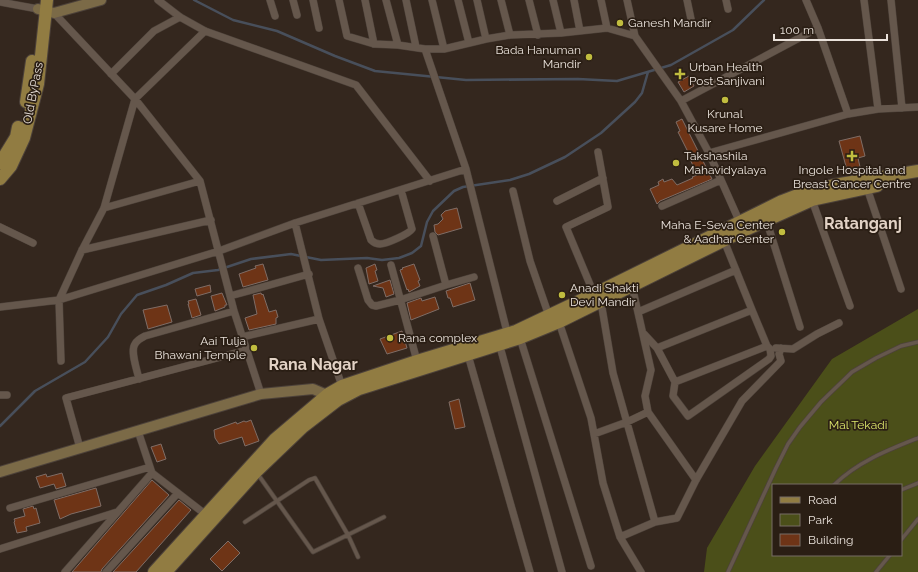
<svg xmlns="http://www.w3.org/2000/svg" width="918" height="572" font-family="Raleway,sans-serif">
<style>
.green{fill:#4b4f19;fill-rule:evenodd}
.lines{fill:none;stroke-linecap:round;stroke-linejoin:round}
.stream{stroke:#484f5b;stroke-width:2.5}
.building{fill:#6e3416;stroke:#7f6d66}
.lane-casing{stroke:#4d423a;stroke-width:5}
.street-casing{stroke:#4d423a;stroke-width:8}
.secondary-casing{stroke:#4d423a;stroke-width:12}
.primary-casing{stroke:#4d423a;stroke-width:14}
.lane{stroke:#65574c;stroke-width:3.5}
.street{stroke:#65574c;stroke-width:7}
.secondary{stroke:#7b6a47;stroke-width:10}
.primary{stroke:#917c42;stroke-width:12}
.poi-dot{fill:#c1bd3f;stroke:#2a1e14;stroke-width:1.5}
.labels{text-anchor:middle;stroke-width:3.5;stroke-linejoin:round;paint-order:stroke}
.poi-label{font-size:12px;fill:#eae2db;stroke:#2a1e14;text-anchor:start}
.street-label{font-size:12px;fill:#eae2db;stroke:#2a1e14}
.park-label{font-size:12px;fill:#dce66b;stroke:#2a1e14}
.district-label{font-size:16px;font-weight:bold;fill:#e2d2c5;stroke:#2a1e14}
</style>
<rect width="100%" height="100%" fill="#34271e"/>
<path class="green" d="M918 309V572H704L707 548 755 466 832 359ZM773 485H901V555H773Z"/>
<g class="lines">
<path class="stream" d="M194 0 233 20 277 31 335 56 375 71 466 80 578 79 617 81 671 65 733 30 764 0
M0 426 35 391 85 362 108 337 121 314 137 295 166 285 193 273 218 270 251 259 291 254 321 260 367 258 382 260 399 258 412 253 421 246 427 222 433 211 454 191 463 187 510 180 529 174 565 157 601 133 635 102 642 93 648 72"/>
</g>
<path class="building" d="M689 76 694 86 684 92 678 82Z
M682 119 712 179 660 201 657 204 650 189 659 185 658 182 663 179 664 182 672 179 677 185 693 178 692 177 697 175 690 159 691 158 678 132 680 131 676 122Z
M860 136 865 156 858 158 860 167 847 170 839 141Z
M457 208 462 228 438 235 435 232 434 225 438 224 443 219 441 215 445 211Z
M263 264 268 280 243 287 239 274 256 268 255 266Z
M375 264 377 270 375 271 378 281 369 284 366 268Z
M414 264 420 280 418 281 420 286 409 292 408 289 407 290 400 270 403 269 402 268Z
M390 280 394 294 386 297 383 288 373 286Z
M470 283 475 300 453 307 450 298H448L446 291Z
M210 285 211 292 197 296 195 289Z
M222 293 227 305H225V307L215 311 211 296Z
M261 293 262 295 263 294 269 312 276 310 278 317 276 318V324L249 330 245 318 257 314 253 295Z
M435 297 439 309 411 320 407 303 421 298 422 301Z
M196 299 201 315 192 318 188 304H189L188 301Z
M167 305 172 322 148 329 143 310Z
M402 331 407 348 387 354 380 339Z
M459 399 465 427 455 429 449 402Z
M251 420 259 441 245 446 242 437 219 444 215 438 214 430 236 422 237 424 244 421 246 422Z
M161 444 166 459 157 462 151 447Z
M62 473 66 486 56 489 54 484 40 488 36 477 46 474 47 477Z
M152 480 169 495 102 569 101 572H72Z
M96 488 101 506 71 514 60 519 54 500Z
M179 500 191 510 136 572H113Z
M33 506 34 509 36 508 40 523 26 527 27 531 17 533 14 522 15 521 14 519 25 516 23 509Z
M228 541 240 553 222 571 210 559Z"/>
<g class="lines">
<g class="lane-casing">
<path id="lane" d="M257 473 313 552 384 517
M834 485C857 462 888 450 918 438
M901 490 918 483
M245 522 309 480 315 478 348 535 358 557
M901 540 918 519
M728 572 776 468 788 444 800 427 821 402 852 372 876 358 901 346 918 342
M876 572 890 555"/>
</g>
<g class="street-casing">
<path id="street" d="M158 0 180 17 205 31 356 85 430 181
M270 0 275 16
M293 0 297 15
M313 0 319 28
M339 0 347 36 374 44 398 45 425 49H444L486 39 510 35 561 33 607 28 635 36
M365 0 374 44
M386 0 398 45
M406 0 416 47
M432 0 444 49
M458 0 469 43
M477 0 486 39
M501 0 510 35
M529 0 538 35
M553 0 561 33
M574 0 580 31
M601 0 607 28
M627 0 635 36 681 101 709 153 741 225
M687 0 691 19
M726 0 728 9
M806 0 818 28 848 114
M864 0 878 109
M891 0 902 108
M0 2 38 9
M54 13 135 99 200 181 234 311 261 394
M425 49 466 169 508 336
M111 74 154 31 180 17
M681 101 818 28
M709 153 848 114 878 109 918 107
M867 188 901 289
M513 191 530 261 549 316
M812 200 850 306
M557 201 603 178
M358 203 371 240C373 242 376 244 380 244 386 244 409 234 412 229L401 190
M662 206 721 180
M104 208 200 181
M766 219 800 327
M295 223 319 319 342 386
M0 227 33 243
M82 250 211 220
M391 265 417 361
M358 268 368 300 372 305 376 306 400 300 446 285 433 236
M446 285 474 277
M632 286 651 370 645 396 648 412 696 480
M594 294 566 227 608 207 598 152
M230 296 309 274
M601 302 613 373 655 522 677 518 696 480 742 401 781 361 779 354 781 348
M0 307 59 300 219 251 295 223 466 169
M638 312 736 270
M559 322 591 418 603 483 620 537 641 572
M644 334 657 348 675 382 767 346
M242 337 319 319
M520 338 591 566
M499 343 562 572
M657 348 752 310 723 238
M776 348 793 349 817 334 839 323
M468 355 530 572
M61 361 59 300 82 250 104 208 135 99 205 31
M139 379C137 370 130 351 135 344 137 340 141 338 145 336L234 311
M675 382 673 396 688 416 769 359 771 356 770 349 767 346 752 310
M0 395H7
M594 434 627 422 648 412
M80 448 66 398 247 350
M152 473 205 514
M10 508 150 467
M620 537 655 522
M0 549 117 512
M65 572 152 473 138 431
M106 572 178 493"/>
</g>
<g class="secondary-casing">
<path id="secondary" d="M38 9 54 13 101 0
M0 472 261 394 313 389 334 398"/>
</g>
<g class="primary-casing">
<path id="primary" d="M26 102 32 61
M0 163 16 137 18 127
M0 179 11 166 24 138 38 84 47 0
M154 572 275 439 328 394 342 386 417 361 516 331 594 294 782 201 808 191 834 185 918 171
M166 572 256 472 303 427 338 400 359 389 520 338 559 322 743 231 812 200 877 186"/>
</g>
<use href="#lane" class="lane"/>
<use href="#street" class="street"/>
<use href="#secondary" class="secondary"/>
<use href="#primary" class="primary"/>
</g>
<g class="poi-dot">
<circle cx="620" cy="23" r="4"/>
<circle cx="589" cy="57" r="4"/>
<path d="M678 68h4v4h4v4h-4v4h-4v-4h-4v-4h4z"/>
<circle cx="725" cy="100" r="4"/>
<path d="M850 150h4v4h4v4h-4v4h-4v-4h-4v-4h4z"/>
<circle cx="676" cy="163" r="4"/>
<circle cx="782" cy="232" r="4"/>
<circle cx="562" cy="295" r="4"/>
<circle cx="390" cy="338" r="4"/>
<circle cx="254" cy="348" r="4"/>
</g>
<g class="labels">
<g class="poi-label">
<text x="628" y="27">Ganesh Mandir</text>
<text x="581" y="54" text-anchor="end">Bada Hanuman<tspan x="581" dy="14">Mandir</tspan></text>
<text x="689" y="71">Urban Health<tspan x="689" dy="14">Post Sanjivani</tspan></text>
<text x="725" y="118" text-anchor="middle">Krunal<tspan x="725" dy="14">Kusare Home</tspan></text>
<text x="684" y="160">Takshashila<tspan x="684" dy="14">Mahavidyalaya</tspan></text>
<text x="852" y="174" text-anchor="middle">Ingole Hospital and<tspan x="852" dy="14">Breast Cancer Centre</tspan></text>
<text x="774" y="229" text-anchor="end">Maha E-Seva Center<tspan x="774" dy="14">&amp; Aadhar Center</tspan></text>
<text x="570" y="292">Anadi Shakti<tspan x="570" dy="14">Devi Mandir</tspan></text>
<text x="398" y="342">Rana complex</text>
<text x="246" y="345" text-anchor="end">Aai Tulja<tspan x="246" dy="14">Bhawani Temple</tspan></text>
</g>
<g class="street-label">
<text transform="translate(33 93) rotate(-79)" y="4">Old ByPass</text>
</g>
<g class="park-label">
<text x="858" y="429">Mal Tekadi</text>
</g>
<g class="district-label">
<text x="863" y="229">Ratanganj</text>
<text x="313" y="370">Rana Nagar</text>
</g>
</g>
<rect x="772" y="484" width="130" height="72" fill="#2a1e14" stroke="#776c64"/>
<rect x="780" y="497" width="20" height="6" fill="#917c42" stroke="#776c64"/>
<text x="808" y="504" font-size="12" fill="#eae2db">Road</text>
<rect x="780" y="514" width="20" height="12" fill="#4b4f19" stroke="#776c64"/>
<text x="808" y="524" font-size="12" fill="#eae2db">Park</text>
<rect x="780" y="534" width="20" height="12" fill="#6e3416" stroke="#776c64"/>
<text x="808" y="544" font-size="12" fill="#eae2db">Building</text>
<path d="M774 34v6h113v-6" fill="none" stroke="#eae2db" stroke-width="2"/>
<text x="780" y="34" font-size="12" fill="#eae2db" stroke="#2a1e14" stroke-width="3" paint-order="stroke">100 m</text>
</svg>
